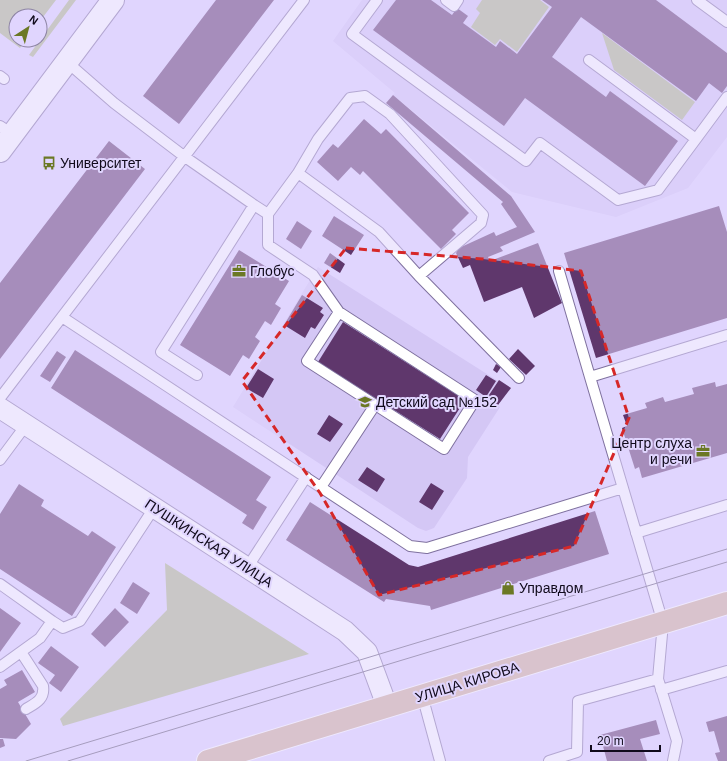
<svg xmlns="http://www.w3.org/2000/svg" width="727" height="761" font-family="Arial,sans-serif">
<style>
.built{fill:#d4c7f5}
.green{fill:#adb785}
.building{fill:#5f376c}
.lines{fill:none;stroke-linecap:round;stroke-linejoin:round}
.lane-casing{stroke:#7f719f;stroke-width:12}
.street-casing{stroke:#7f719f;stroke-width:22}
.secondary-casing{stroke:#7f719f;stroke-width:24}
.primary-casing{stroke:#fff;stroke-width:24}
.lane{stroke:#fff;stroke-width:10}
.street{stroke:#fff;stroke-width:20}
.secondary{stroke:#fff;stroke-width:22}
.primary{stroke:#d0ad92;stroke-width:22}
.tram{stroke:#5f5771;stroke-width:1}
.marked{fill:none;stroke:#d62828;stroke-width:3;stroke-dasharray:8 5;stroke-linejoin:round}
.labels{text-anchor:middle;stroke-width:4;stroke-linejoin:round;paint-order:stroke}
.poi-label{font-size:14px;fill:#100a1b;stroke:#e0d5fe;text-anchor:start}
.street-label{font-size:14px;fill:#100a1b;stroke:#e0d5fe}
</style>
<rect width="100%" height="100%" fill="#e0d5fe"/>
<path class="built" d="M362 0H727V137L688 188 616 217 512 192 393 95 395 93 333 41Z
M318 267 498 381 487 398 500 407 468 457 467 478 434 528 426 531 418 528 233 407Z"/>
<path class="green" d="M0 0H56L40 21V16H16V40H26L20 48 0 33Z
M69 0H76L33 57 29 55Z
M482 0H540L549 7 517 52 500 39 495 45 471 27 480 13 476 9Z
M602 33 695 102 682 120 614 70Z
M165 563 309 654 63 726 60 719 167 610Z"/>
<path class="building" d="M216 0H274L179 124 143 96Z
M396 0H431L452 15 457 8 468 16 463 23 496 47 500 41 517 54 552 7 542 0H656L727 53V86L722 93 709 83 696 101 581 17 552 57 606 97 610 91 678 141 645 186 525 98 504 126 373 30Z
M393 95 511 196 535 232 500 247 503 251 488 257 490 261 538 243 562 303 534 318 522 287 484 302 470 265 463 268 456 253 459 248 494 232 496 236 517 227 501 204 503 202 386 103Z
M364 119 381 134 386 129 469 213 452 230 456 234 441 249 363 171 360 175 351 167 338 181 317 162 333 144 338 148Z
M109 141 145 169 0 359V283Z
M719 206 727 232V318L596 358 564 253Z
M334 216 364 235 351 255 322 236Z
M297 221 312 231 301 249 286 239Z
M239 250 289 281 275 304 281 308 271 325 265 321 255 337 260 341 249 359 243 355 230 376 180 345Z
M330 253 345 264 340 273 324 263Z
M302 295 323 308 320 312 324 315 315 329 311 327 305 338 284 325Z
M343 322 465 400 440 439 318 362Z
M518 349 535 366 526 375 509 359Z
M75 350 271 477 256 500 267 507 253 530 242 523 247 515 51 388Z
M57 351 66 357 50 382 40 376Z
M496 364 501 367 497 373 493 370Z
M258 369 274 379 263 398 246 388Z
M486 375 496 381 486 397 476 390Z
M499 380 511 388 498 405 487 398Z
M715 382 716 387 727 384V453L642 478 639 467 635 469 622 428 627 426 623 415 647 408 645 403 663 397 665 402 694 394 692 388Z
M329 415 343 424 330 442 317 434Z
M367 467 385 479 377 492 358 480Z
M431 483 444 491 432 510 419 502Z
M19 484 44 500 41 506 88 536 92 531 116 547 72 616 0 569V514Z
M310 502 409 565 418 567 595 511 609 554 431 610 430 606 386 599 384 602 286 540Z
M133 582 150 593 137 614 120 603Z
M0 608 21 623 0 652Z
M115 608 129 622 105 647 91 634Z
M51 646 79 667 61 692 49 683 55 675 38 663Z
M22 670 35 692 18 702 31 724 16 739 0 738V689L7 685 4 680Z
M727 716V761H718L715 753 720 752 714 731 709 732 706 722Z
M656 720 660 734 640 739 647 761H607L600 735Z
M0 739H3L5 746 0 748Z"/>
<g class="lines">
<g class="lane-casing">
<path id="lane" d="M377 0 352 34 526 161 540 143 618 200 658 190 696 139
M446 0 454 6 458 0
M697 0 727 22
M589 60 696 139 727 97
M67 62 114 103 185 157 254 205 161 352 197 375
M0 76 4 79
M0 126 12 134
M298 173 379 232 419 276 519 378
M254 205 268 214V245L313 275 339 312 475 400 444 449 307 361 339 312
M268 214 298 173 318 139 350 98 365 96 390 114 483 215 481 223 419 276
M559 271 590 377
M62 317 410 546 427 548 623 488
M0 398 304 0
M0 460 26 425
M321 487 375 405
M636 533 727 505
M247 568 306 477
M0 584 52 621
M21 652 43 686C45 699 36 703 26 709
M0 667 40 638 52 621 63 628 80 621 154 508
M661 690 727 671
M422 695 440 761
M549 761 577 752 578 701 658 679
M673 761 677 741 658 679 663 623 590 377 727 335"/>
</g>
<g class="street-casing">
<path id="street" d="M0 408 345 631 367 652 387 706"/>
</g>
<g class="secondary-casing">
<path id="secondary" d="M0 151 113 0"/>
</g>
<g class="primary-casing">
<path id="primary" d="M208 761 727 603"/>
</g>
<use href="#lane" class="lane"/>
<use href="#street" class="street"/>
<use href="#secondary" class="secondary"/>
<use href="#primary" class="primary"/>
<path class="tram" d="M26 761 727 549
M68 761 727 562"/>
</g>
<path d="M0 0H727V761H0ZM346 248 483 259 581 271 629 418 574 546 379 595 320 493 242 381Z" fill="#e0d5fe" fill-opacity=".55" fill-rule="evenodd"/>
<path class="marked" d="M346 248 483 259 581 271 629 418 574 546 379 595 320 493 242 381Z"/>
<defs>
<g id="bus-bare" transform="scale(1.08)"><path d="M-5-6H5V4H4V6H2V4H-2V6H-4V4H-5ZM-3.5-4V0h7V-4ZM-3.5 1.2v1.5H-2V1.2ZM2 1.2v1.5H3.5V1.2Z" fill="#6b7825" stroke="#e0d5fe" stroke-width="2.5" paint-order="stroke"/></g>
<g id="office-bare" transform="scale(1.08)"><path d="M-6-3h4V-5.5h4V-3h4V5H-6ZM-1-4.5V-3h2v-1.5ZM-6 0V1H6V0Z" fill="#6b7825" stroke="#e0d5fe" stroke-width="2.5" paint-order="stroke"/></g>
<g id="school-bare" transform="scale(1.08)"><path d="M0-5L7-2L0 1L-7-2ZM-4 1L0 2.5L4 1V4Q0 6-4 4Z" fill="#6b7825" stroke="#e0d5fe" stroke-width="2.5" paint-order="stroke"/></g>
<g id="shop-bare" transform="scale(1.08)"><path d="M-5-2.5h2.3a2.7 3.5 0 0 1 5.4 0H5L5.5 6h-11ZM-1.5-2.5h3a1.5 2.3 0 0 0-3 0Z" fill="#6b7825" stroke="#e0d5fe" stroke-width="2.5" paint-order="stroke"/></g>
</defs>
<g fill-rule="evenodd">
<use href="#bus-bare" x="49" y="163"/>
<use href="#office-bare" x="239" y="271"/>
<use href="#school-bare" x="365" y="402"/>
<use href="#office-bare" x="703" y="451"/>
<use href="#shop-bare" x="508" y="588"/>
</g>
<g class="labels">
<g class="poi-label">
<text x="60" y="168">Университет</text>
<text x="250" y="276">Глобус</text>
<text x="376" y="407">Детский сад №152</text>
<text x="692" y="448" text-anchor="end">Центр слуха<tspan x="692" dy="16">и речи</tspan></text>
<text x="519" y="593">Управдом</text>
</g>
<g class="street-label">
<text transform="translate(209 543) rotate(33)" y="5">ПУШКИНСКАЯ УЛИЦА</text>
<text transform="translate(467 682) rotate(-17)" y="5">УЛИЦА КИРОВА</text>
</g>
</g>
<g transform="translate(28 28) rotate(36)"><circle r="19" fill="#e0d5fe" stroke="#8d84a3"/>
<path d="M0-3L7 15L0 10L-7 15Z" fill="#6b7825"/>
<text y="-6" font-size="11" font-weight="bold" text-anchor="middle" fill="#100a1b">N</text>
</g>
<path d="M591 745v6h69v-6" fill="none" stroke="#100a1b" stroke-width="2"/>
<text x="597" y="745" font-size="12" fill="#100a1b" stroke="#e0d5fe" stroke-width="3" paint-order="stroke">20 m</text>
</svg>
